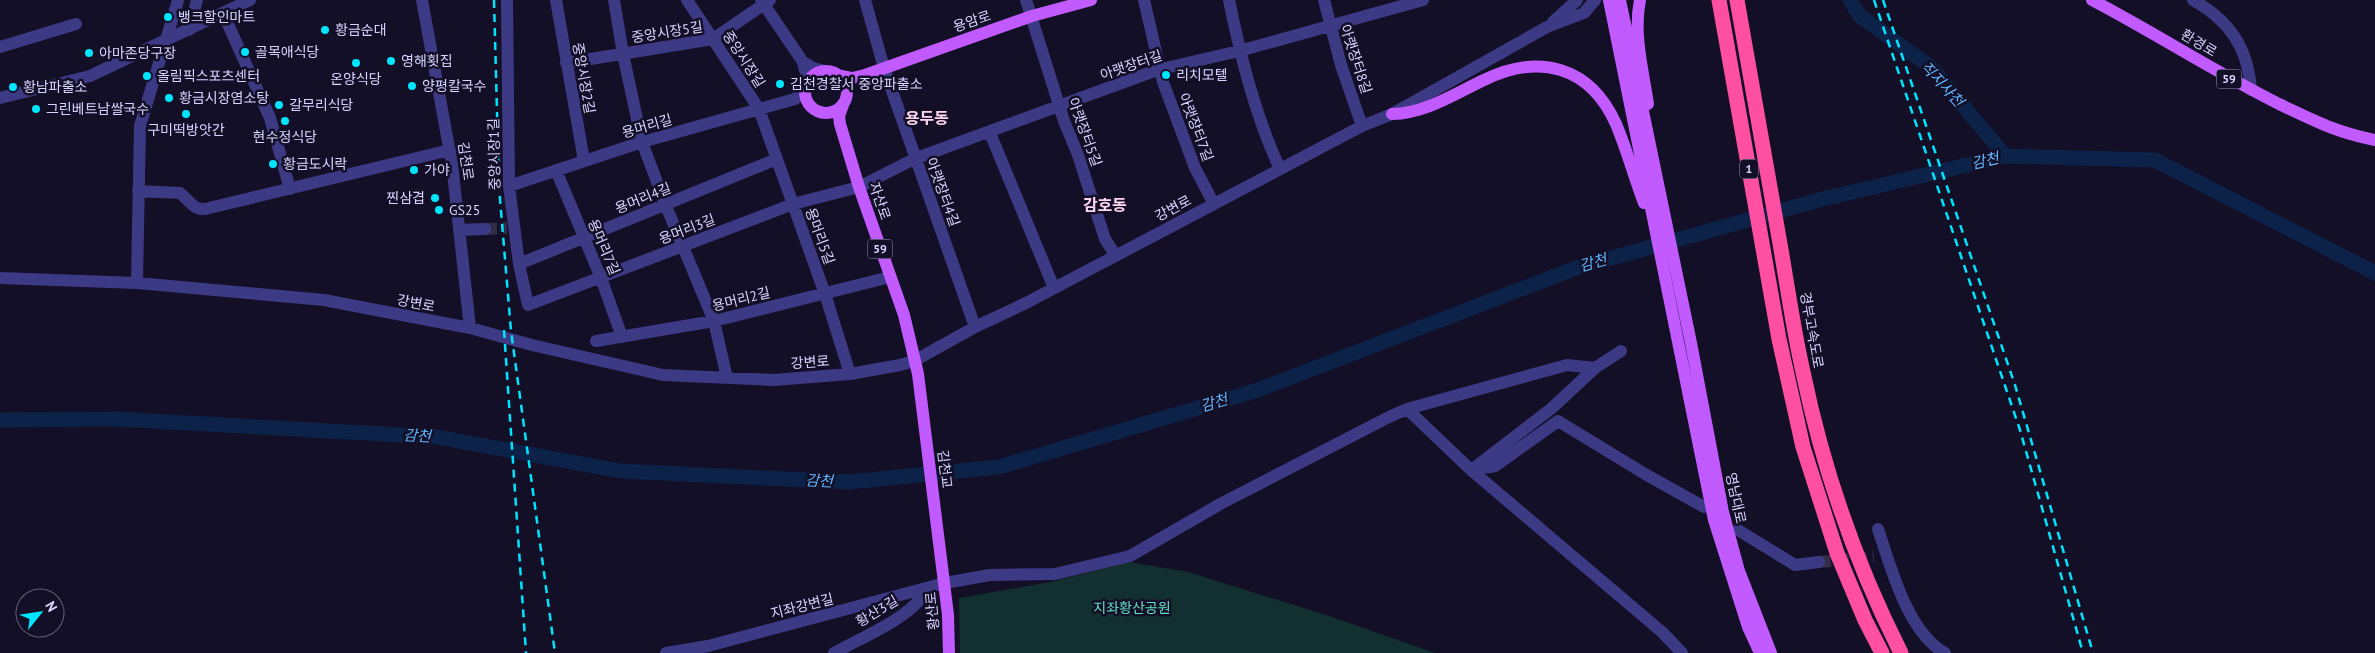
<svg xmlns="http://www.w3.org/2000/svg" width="2375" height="653" font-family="'PT Sans','Noto Sans KR',sans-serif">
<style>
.green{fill:#12302f}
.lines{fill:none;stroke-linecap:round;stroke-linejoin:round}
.river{stroke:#0c2248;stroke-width:15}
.minor-tunnel{stroke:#312d47;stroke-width:12;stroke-dasharray:12 6;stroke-linecap:butt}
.minor{stroke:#3d3a85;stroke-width:12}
.major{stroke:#c25bff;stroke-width:12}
.highway{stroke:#ff4fa3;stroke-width:15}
.rail{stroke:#00e5ff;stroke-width:2.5;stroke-dasharray:8 6;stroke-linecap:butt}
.poi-dot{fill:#00e5ff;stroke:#130f26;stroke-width:2}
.labels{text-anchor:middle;stroke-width:5;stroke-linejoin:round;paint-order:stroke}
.shield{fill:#130f26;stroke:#9e99be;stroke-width:1}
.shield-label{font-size:12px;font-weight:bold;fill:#d9d4ff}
.poi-label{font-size:14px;fill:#d9d4ff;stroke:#130f26;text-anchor:start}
.street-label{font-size:14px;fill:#d9d4ff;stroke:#130f26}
.park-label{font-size:14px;fill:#5fe0c0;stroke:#130f26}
.water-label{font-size:15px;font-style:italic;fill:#62b6ff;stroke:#130f26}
.quarter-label{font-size:16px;font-weight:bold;fill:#ffd6f0;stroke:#130f26}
</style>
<rect width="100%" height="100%" fill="#130f26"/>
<path class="green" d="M1129 562 1188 572 1326 615 1435 653H960L959 598 1051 582Z"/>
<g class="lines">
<path class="river" d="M1850 0 1860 16 1932 68 2005 156
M0 420 116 419 437 437 620 471 849 482 999 467 1255 391 1576 268 1823 199 2005 156 2155 160 2375 273"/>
<path class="minor-tunnel" d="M485 229 507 228
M1819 562 1874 557"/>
<path class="minor" d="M422 0 452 164 470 328
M507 0 509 186 519 264 528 305 793 204 859 187 914 159 1157 70 1239 51 1423 0
M556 0 584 161
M614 0 623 54 642 142 666 206 714 321 727 378
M687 0 759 109 825 294 850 374
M761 0 803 62 808 82
M865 0 884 68 975 327
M1026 0 1064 121 1078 155 1105 239 1116 256
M1144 0 1163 82 1195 168 1214 204
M1229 0C1241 58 1255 115 1280 169
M1324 0 1341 65 1362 126
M2193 0C2230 21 2248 48 2251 90
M223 13 270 118 290 189
M1553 22 1577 0
M189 30 197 0
M0 47 76 24
M803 62 813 68 825 71
M566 63 713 39 770 0
M0 98 90 76 250 0
M990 133 1054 288
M556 170 601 278 622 337
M509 186 642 142 795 99 806 89
M138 191 180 193C189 200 193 210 205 209L450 150
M459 230 485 229
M519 264 777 159
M0 278 137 283 324 300 470 328 532 345 663 375 774 380 850 374 900 365 914 361 975 327 1026 303 1362 126 1392 114 1547 27 1584 13 1595 0
M137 283 140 126 178 0
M596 341 714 321 890 277
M1407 409 1471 470 1662 632 1682 653
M1474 468 1552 408 1595 368 1621 351
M1471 470 1495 466 1558 421 1645 474 1704 507
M1878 529C1891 568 1908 633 1945 653
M1738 530 1795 565 1819 562
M666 653 708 646 945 583 990 575 1055 574 1130 556 1222 503 1389 417 1407 409 1567 365 1595 368
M834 653C860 638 916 616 927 588"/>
<path class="major" d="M1609 0 1714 520 1748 627 1760 653
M1620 0 1691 343 1723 512 1739 571 1771 653
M1640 0C1633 34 1643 70 1648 104
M2092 0C2155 33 2215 72 2279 104 2315 121 2335 132 2375 140
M805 92a21 21 0 1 1 42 0a21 21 0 1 1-42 0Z
M838 75 852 78 865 75 1032 16 1091 0
M843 105 839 116 840 124 859 187 904 315 918 374 948 615 949 653
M1392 114C1426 113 1454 94 1484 80 1539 53 1590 66 1616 124 1627 150 1634 177 1644 203"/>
<path class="highway" d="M1719 0 1779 339 1803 447 1837 553 1865 620 1882 653
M1737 0C1751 79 1765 159 1779 238 1787 283 1793 328 1803 372 1823 469 1856 564 1901 653"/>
<path class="rail" d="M494 0 499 187 511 331 555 653
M1874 0 2020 430 2083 653
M1883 0 2015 385 2093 653
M504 330 526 653"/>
</g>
<g class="poi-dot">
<circle cx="168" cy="17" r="5"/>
<circle cx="325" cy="30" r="5"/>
<circle cx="245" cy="52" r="5"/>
<circle cx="89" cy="53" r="5"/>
<circle cx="391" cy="61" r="5"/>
<circle cx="356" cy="63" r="5"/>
<circle cx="1166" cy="75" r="5"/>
<circle cx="147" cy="76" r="5"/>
<circle cx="780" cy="84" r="5"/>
<circle cx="412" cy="86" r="5"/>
<circle cx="13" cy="87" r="5"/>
<circle cx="169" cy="98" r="5"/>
<circle cx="279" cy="105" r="5"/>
<circle cx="36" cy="109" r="5"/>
<circle cx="186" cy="114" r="5"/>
<circle cx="285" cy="121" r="5"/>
<circle cx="273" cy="164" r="5"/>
<circle cx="414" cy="170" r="5"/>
<circle cx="435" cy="198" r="5"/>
<circle cx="439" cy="210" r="5"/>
</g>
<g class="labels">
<g class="shield">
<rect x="2216.5" y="69.5" width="25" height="19" rx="4"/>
<rect x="1740" y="159.5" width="18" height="19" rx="4"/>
<rect x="867.5" y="239.5" width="25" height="19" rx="4"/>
</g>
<g class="shield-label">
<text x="2229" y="83">59</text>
<text x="1749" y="173">1</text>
<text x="880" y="253">59</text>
</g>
<g class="poi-label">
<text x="178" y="22">뱅크할인마트</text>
<text x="335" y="35">황금순대</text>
<text x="255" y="57">골목애식당</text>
<text x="99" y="58">아마존당구장</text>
<text x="401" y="66">영해횟집</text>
<text x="1176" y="80">리치모텔</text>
<text x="157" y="81">올림픽스포츠센터</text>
<text x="356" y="84" text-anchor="middle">온양식당</text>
<text x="790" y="89">김천경찰서 중앙파출소</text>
<text x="422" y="91">양평칼국수</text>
<text x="23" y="92">황남파출소</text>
<text x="179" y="103">황금시장염소탕</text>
<text x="289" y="110">갈무리식당</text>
<text x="46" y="114">그린베트남쌀국수</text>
<text x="186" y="135" text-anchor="middle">구미떡방앗간</text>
<text x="285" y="142" text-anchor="middle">현수정식당</text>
<text x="283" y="169">황금도시락</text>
<text x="424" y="175">가야</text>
<text x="425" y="203" text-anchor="end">찐삼겹</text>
<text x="449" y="215">GS25</text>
</g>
<g class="street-label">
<text transform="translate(972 21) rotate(-19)" y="5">용암로</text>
<text transform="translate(667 32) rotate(-9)" y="5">중앙시장5길</text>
<text transform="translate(2199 43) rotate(31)" y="5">환경로</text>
<text transform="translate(744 59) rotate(57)" y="5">중앙시장길</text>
<text transform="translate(1356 59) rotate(72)" y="5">아랫장터8길</text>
<text transform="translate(1131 65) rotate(-19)" y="5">아랫장터길</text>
<text transform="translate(584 78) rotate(80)" y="5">중앙시장2길</text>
<text transform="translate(647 126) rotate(-16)" y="5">용머리길</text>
<text transform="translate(1196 127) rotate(69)" y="5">아랫장터7길</text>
<text transform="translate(1085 132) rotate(70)" y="5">아랫장터5길</text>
<text transform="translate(494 154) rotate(-91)" y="5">중앙시장1길</text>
<text transform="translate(466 161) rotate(82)" y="5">김천로</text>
<text transform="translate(943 192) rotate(70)" y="5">아랫장터4길</text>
<text transform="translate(643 198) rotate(-22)" y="5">용머리4길</text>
<text transform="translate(880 201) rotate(71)" y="5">자산로</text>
<text transform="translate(1173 208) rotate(-28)" y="5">강변로</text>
<text transform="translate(687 229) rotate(-21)" y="5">용머리3길</text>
<text transform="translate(820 236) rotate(70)" y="5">용머리5길</text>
<text transform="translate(604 247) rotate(67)" y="5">용머리7길</text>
<text transform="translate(741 299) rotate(-14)" y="5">용머리2길</text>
<text transform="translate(416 303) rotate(11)" y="5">강변로</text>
<text transform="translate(1812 330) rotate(80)" y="5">경부고속도로</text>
<text transform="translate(810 362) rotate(-4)" y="5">강변로</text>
<text transform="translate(945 469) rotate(83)" y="5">김천교</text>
<text transform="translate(1736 498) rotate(78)" y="5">영남대로</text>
<text transform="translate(802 606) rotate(-14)" y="5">지좌강변길</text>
<text transform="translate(877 611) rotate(-31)" y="5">황산3길</text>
<text transform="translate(932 611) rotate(-95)" y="5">황산로</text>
</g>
<g class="park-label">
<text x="1132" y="613">지좌황산공원</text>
</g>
<g class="water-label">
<text transform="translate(1942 84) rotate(47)" y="5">직지사천</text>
<text transform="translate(1985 161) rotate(-13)" y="5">감천</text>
<text transform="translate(1593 263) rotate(-16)" y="5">감천</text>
<text transform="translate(1214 403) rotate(-17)" y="5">감천</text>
<text transform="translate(417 436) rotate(3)" y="5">감천</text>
<text transform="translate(819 481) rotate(3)" y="5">감천</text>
</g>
<g class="quarter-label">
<text x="927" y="124">용두동</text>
<text x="1105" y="211">감호동</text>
</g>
</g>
<g transform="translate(40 613) rotate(60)"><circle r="24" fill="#130f26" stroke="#625e7d"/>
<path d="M0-4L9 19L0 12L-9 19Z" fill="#00e5ff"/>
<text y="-8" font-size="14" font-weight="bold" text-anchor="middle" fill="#d9d4ff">N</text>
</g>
</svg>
